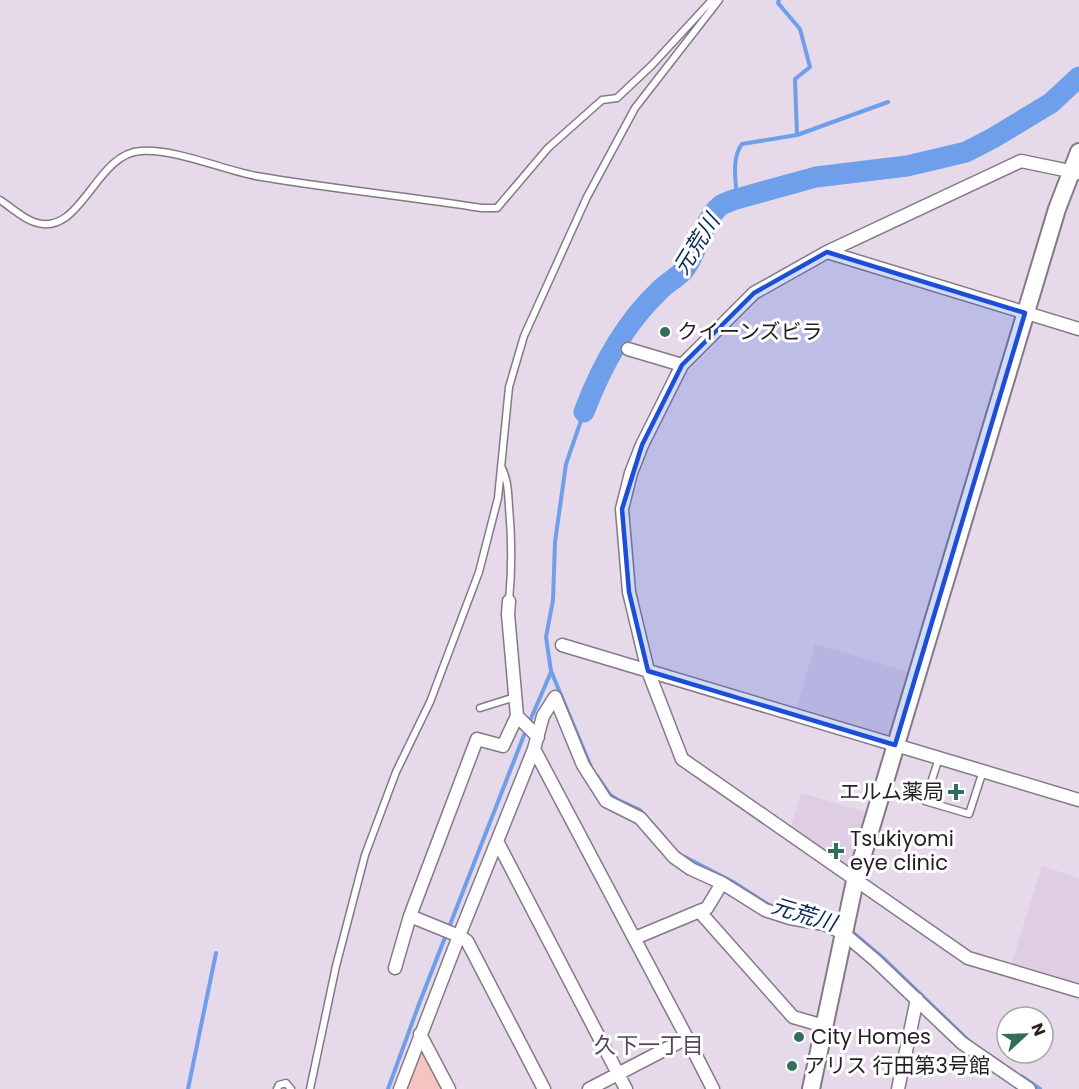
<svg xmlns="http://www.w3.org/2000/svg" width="1079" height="1089" font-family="Poppins,'Noto Sans JP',sans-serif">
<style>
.built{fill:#dfcde4}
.green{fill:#f6c2c2}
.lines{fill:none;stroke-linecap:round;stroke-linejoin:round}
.stream{stroke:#6f9fea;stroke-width:4}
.river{stroke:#6f9fea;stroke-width:21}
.lane-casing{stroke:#857989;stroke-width:9}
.street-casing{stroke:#857989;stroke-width:15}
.secondary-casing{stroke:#857989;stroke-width:20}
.lane{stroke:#fff;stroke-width:6}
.street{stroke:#fff;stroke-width:12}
.secondary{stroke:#fff;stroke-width:16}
.marked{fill:#1d4ed8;fill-opacity:0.2;stroke:#1d4ed8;stroke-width:4.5;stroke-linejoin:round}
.poi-dot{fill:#326f5a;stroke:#fff;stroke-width:2}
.labels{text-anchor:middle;stroke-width:6;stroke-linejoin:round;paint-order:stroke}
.poi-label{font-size:21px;fill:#241f25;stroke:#fff;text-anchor:start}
.water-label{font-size:22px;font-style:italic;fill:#092857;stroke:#fff}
.neighbourhood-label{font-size:22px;fill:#534856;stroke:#fff}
</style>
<rect width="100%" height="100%" fill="#e6d9ea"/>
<path class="built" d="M815 644 908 672 888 739 796 710Z
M801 793 865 812 847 872 790 831Z
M1042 866 1079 878V985L1011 965Z"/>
<path class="green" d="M420 1045 443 1089H404Z"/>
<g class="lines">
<path class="stream" d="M797 135 888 102
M737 199C736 182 731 158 742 144L797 135 795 79 810 67 800 29 778 3 779 0
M584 412 566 464 555 542 553 600 546 637 551 671 591 767
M529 723 551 672
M597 776 610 795 618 800 640 810 665 838
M685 857 733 882 769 905 826 917 842 924
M850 930 883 958 970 1042
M1021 1076 1040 1089
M188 1089 216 953
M388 1089 419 1004 526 730"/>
<path class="river" d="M584 412C601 367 624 324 659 291 666 283 677 278 684 270 698 253 703 220 720 206 724 203 729 202 733 200L816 177 907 166 966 152 993 138 1051 103 1079 77"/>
<g class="lane-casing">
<path id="lane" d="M0 200C11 207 22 218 34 222 81 239 95 153 141 151 177 149 220 169 256 176 331 189 407 196 482 208H497L548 148 602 100 617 98 652 65 712 0
M501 466C508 479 508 492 509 507 512 539 512 569 509 601
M480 708 515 697
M939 758 925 801 969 814 983 771
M277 1089 279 1085 286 1083 291 1089
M310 1089 336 966 365 855 396 772 430 702 479 572 498 498 509 387 524 336 587 197 635 108 719 0"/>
</g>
<g class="street-casing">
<path id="street" d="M1079 173 1021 161 827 252 754 293 682 365 642 445 631 473 622 509 629 592 648 671 682 759 968 958 1079 991
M827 252 1079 329
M628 349 682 365
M509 601 508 614 517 716 538 737
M562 645 1079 800
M534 749 543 716 555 697 583 765 606 801 640 818 674 857 691 869 722 883 765 910 790 918 824 924 843 933 875 960 962 1043 1029 1089
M498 843 626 1089
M699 911 793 1017 824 1026
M635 938 707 908 722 883
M395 968 410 916 477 739 503 746 517 716
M420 1034 449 1089
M400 1089 459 936 410 916
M544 1089 467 941 459 936 534 749 687 1038
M589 1089 687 1038 713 1089
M898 1089 917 999"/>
</g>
<g class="secondary-casing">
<path id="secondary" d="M811 1089 855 881 1057 209 1079 152"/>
</g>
<use href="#lane" class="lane"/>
<use href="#street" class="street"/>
<use href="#secondary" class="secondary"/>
</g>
<path class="marked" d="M827 252 1025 313 895 745 648 671 629 592 622 509 642 445 682 365 754 293Z"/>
<g class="poi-dot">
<circle cx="665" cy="332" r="6"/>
<path d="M953 783h6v6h6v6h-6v6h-6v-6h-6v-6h6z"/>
<path d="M833 842h6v6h6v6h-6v6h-6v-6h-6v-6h6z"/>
<circle cx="799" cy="1037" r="6"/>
<circle cx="792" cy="1066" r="6"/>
</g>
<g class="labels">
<g class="poi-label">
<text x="677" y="339">クイーンズビラ</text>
<text x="944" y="799" text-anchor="end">エルム薬局</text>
<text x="850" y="846">Tsukiyomi<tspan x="850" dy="24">eye clinic</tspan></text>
<text x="811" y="1044">City Homes</text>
<text x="804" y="1073">アリス 行田第3号館</text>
</g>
<g class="water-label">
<text transform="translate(696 244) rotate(-58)" y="8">元荒川</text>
<text transform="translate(804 914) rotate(17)" y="8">元荒川</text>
</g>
<g class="neighbourhood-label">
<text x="649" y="1053">久下一丁目</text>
</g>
</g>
<g transform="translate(1025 1035) rotate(68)"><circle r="28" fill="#ffffff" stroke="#a7a5a8" stroke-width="1.5"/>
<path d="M0-4.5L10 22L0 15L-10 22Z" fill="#326f5a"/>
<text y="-9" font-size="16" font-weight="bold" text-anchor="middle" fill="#241f25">N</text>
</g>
</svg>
